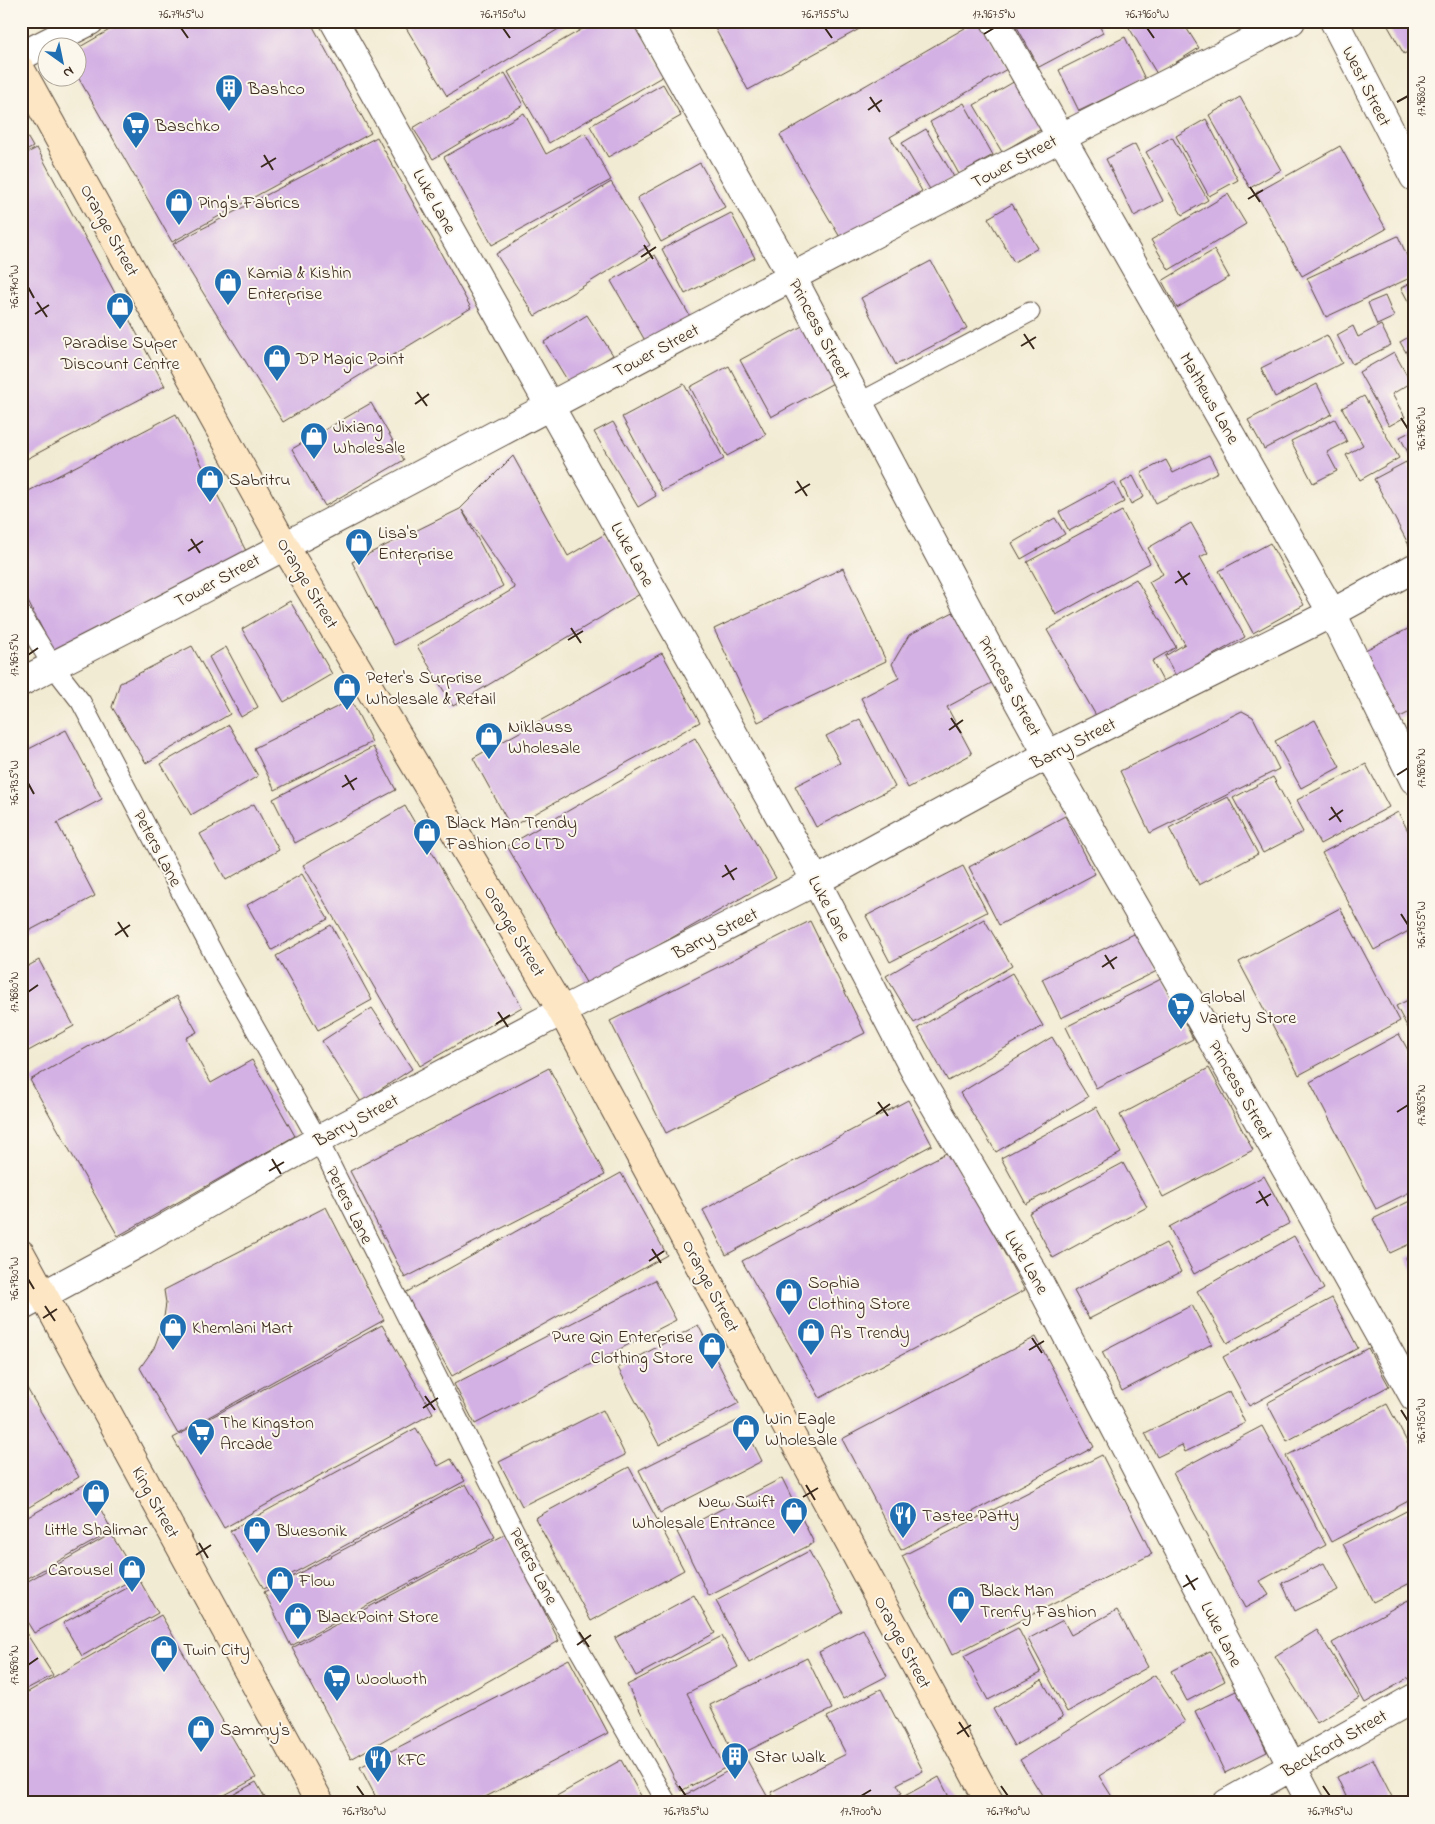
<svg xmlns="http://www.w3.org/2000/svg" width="1435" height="1824" font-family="'Indie Flower',sans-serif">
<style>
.building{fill:#d4b1e4}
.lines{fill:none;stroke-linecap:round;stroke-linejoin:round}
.lane-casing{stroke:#564739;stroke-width:21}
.street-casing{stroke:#564739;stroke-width:30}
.secondary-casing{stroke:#564739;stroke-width:30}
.lane{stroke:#fff;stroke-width:19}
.street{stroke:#fff;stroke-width:28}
.secondary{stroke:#fce6c4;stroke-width:28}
.ticks{fill:none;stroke:#3b2a1e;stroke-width:2}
.labels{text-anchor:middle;stroke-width:4;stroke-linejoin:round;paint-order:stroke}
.street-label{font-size:18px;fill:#3b2a1e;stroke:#fbf7ec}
.poi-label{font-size:18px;fill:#3b2a1e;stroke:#fbf7ec;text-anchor:start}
.neatline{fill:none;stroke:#3b2a1e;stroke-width:2}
.ticks-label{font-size:12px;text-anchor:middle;fill:#3b2a1e}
</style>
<rect width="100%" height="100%" fill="#fbf7ec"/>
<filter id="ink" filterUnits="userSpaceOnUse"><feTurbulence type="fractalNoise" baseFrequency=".02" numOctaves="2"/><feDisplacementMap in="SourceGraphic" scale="10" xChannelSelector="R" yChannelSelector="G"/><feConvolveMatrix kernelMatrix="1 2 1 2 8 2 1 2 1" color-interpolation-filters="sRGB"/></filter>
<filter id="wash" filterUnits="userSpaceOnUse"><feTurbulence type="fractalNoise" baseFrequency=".0096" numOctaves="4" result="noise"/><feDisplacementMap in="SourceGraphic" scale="20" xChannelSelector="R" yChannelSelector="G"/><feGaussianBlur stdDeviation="1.12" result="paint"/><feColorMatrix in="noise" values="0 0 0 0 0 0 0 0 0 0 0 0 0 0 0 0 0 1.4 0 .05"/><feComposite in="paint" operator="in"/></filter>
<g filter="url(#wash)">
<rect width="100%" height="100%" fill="#f2ebd3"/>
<g id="blocks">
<path class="building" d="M125 21H257L259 26 269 21H310L371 133 172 242 78 77V48Z
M402 21H572L447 96Z
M596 21H635L665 75 549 143 508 72Z
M711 21H874L748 90Z
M977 21H979L1007 69 890 137 922 191 841 239 780 135Z
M1003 21H1097L1103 33 1039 67 1017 27 1008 32Z
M1125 21H1182L1199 48 1157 74Z
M1385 21H1414V48L1404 54Z
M1125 37 1145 79 1079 111 1059 70Z
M505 73 523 105 433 159 413 128Z
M1017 80 1045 127 1002 152 974 105Z
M663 84 681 116 608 157 590 126Z
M1240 97 1281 170 1250 188 1209 115Z
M964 103 993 155 959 174 930 122Z
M524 113 546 154 585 133 611 180 492 245 444 157Z
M1206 119 1238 180 1209 196 1176 136Z
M21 126 33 147 21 154Z
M926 129 954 177 931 191 902 143Z
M377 137 471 308 283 422 173 244Z
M1172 137 1208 200 1182 215 1146 152Z
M1135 144 1163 201 1134 216 1106 159Z
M1340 146 1386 229 1302 276 1256 193Z
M37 148 165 386 21 462V156Z
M700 163 725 207 661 242 637 198Z
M611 182 650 245 535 316 496 254Z
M1228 194 1246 224 1169 270 1151 240Z
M1012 204 1038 248 1014 262 988 218Z
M731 213 755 258 685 294 662 249Z
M1398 236 1414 271V276L1326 317 1307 278Z
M1214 250 1229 277 1177 308 1162 281Z
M655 255 691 318 647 344 611 281Z
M931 261 967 328 896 365 861 298Z
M1414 281V312L1401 288Z
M1385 296 1394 317 1377 325 1368 303Z
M587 315 613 355 569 383 544 342Z
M806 324 837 381 771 417 740 360Z
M1381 325 1391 345 1352 364 1337 335 1353 326 1358 337Z
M1414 334V366L1400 342Z
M1327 335 1342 363 1275 397 1261 368Z
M1394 352 1411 383 1392 394 1405 417 1389 426 1359 372Z
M729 366 766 435 727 456 690 387Z
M684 384 724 459 662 491 622 417Z
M1317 384 1332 414 1264 449 1248 420Z
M1364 396 1399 458 1360 480 1346 455 1363 445 1342 408Z
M371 403 404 460 325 506 292 449Z
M176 414 246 551 53 650 21 588V495Z
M1335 419 1347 442 1327 452 1337 471 1313 483 1291 441Z
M613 422 656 496 638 507 594 432Z
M1414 430V464L1400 437Z
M1209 455 1218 472 1156 503 1141 473 1166 460 1173 473Z
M513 456 568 556 605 534 640 594 453 706 417 646 515 588 462 510 503 586 394 645 352 562 460 509Z
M1406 462 1414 477V550L1412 551 1374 479Z
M1133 476 1144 497 1131 504 1121 483Z
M1114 482 1124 502 1069 531 1059 512Z
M1122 511 1150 563 1056 615 1027 562Z
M1055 518 1065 534 1021 559 1012 543Z
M1191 523 1208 553 1200 557 1245 637 1176 676 1165 656 1185 644 1149 582 1163 574 1148 548Z
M1270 543 1304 605 1253 633 1219 571Z
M843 568 886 661 758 722 714 629Z
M1136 579 1176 647 1152 661 1163 681 1098 719 1047 630Z
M290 601 332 674 284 702 242 629Z
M961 608 999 679 947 707 972 754 908 788 861 698 899 678 892 664 909 635Z
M1414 626V710L1394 720 1361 652Z
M192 646 230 714 146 763 112 707 120 683Z
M226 647 258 707 241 717 209 657Z
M662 653 700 722 511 827 473 758Z
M351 700 372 742 275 790 254 748Z
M1242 711 1253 717 1279 769 1150 833 1120 771Z
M860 719 895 787 816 827 795 786 840 763 826 736Z
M1315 720 1340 767 1301 788 1275 741Z
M229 725 258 776 191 815 161 764Z
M66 730 102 799 57 823 95 896 21 935V753Z
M695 738 776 878 588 986 507 846Z
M373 747 396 790 295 843 273 799Z
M1366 764 1389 807 1320 844 1297 800Z
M1273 777 1303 832 1263 853 1233 798Z
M1228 797 1258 854 1199 885 1169 828Z
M254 804 279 850 226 880 200 834Z
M405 806 522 1007 420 1066 303 865Z
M1398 812 1414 842V928L1374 950 1322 853Z
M1065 816 1095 874 999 925 969 867Z
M963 866 987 912 890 962 866 916Z
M302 874 328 919 272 950 247 905Z
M1340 908 1400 1021 1299 1075 1239 962Z
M984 919 1012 966 914 1023 886 976Z
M810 921 865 1033 666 1133 610 1021Z
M331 925 372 1000 318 1030 276 956Z
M1138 932 1157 971 1061 1018 1042 979Z
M39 960 74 1026 21 1055V970Z
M1012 973 1043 1026 948 1081 918 1028Z
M1163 978 1193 1039 1096 1088 1066 1027Z
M177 996 197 1032 186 1038 211 1083 252 1060 295 1136 118 1236 30 1080Z
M1414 997V1039L1396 1006Z
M372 1008 412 1069 361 1102 322 1041Z
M1399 1034 1414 1061V1190L1376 1209 1310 1082Z
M1052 1037 1088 1097 996 1152 960 1093Z
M549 1068 605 1175 405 1278 350 1171Z
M1209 1068 1253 1150 1163 1197 1120 1115Z
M908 1100 932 1145 726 1255 703 1210Z
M1096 1107 1121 1153 1026 1204 1001 1158Z
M948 1152 1025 1290 820 1398 742 1261Z
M1123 1163 1147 1207 1053 1258 1029 1213Z
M621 1173 667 1255 452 1376 405 1293Z
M1264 1176 1290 1223 1194 1274 1169 1227Z
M1414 1199V1242L1390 1253 1373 1219Z
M326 1207 384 1320 178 1434 140 1368 154 1348 163 1324 166 1303 164 1290Z
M1294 1236 1324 1289 1227 1343 1197 1291Z
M1166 1243 1181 1272 1089 1319 1074 1291Z
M1414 1254V1272L1406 1258Z
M655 1280 676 1320 475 1424 454 1384Z
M1332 1298 1358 1348 1249 1406 1223 1357Z
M1192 1305 1212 1344 1122 1391 1102 1352Z
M382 1325 433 1413 224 1528 173 1438Z
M698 1325 739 1403 659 1445 618 1368Z
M1036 1337 1094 1447 901 1550 842 1439Z
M1368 1348 1389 1386 1287 1441 1267 1403Z
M21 1378 79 1477 21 1512Z
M1230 1391 1245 1423 1185 1452 1182 1445 1157 1457 1145 1433Z
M1387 1404 1414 1455V1498L1331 1542 1286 1456Z
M603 1410 625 1455 522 1506 499 1462Z
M741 1419 762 1461 660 1513 639 1470Z
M1262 1426 1326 1545 1260 1581 1269 1595 1245 1608 1173 1473Z
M416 1428 438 1466 451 1459 465 1481 264 1589 230 1531Z
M1102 1455 1152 1554 952 1655 902 1556Z
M629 1467 684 1570 591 1621 535 1518Z
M782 1478 814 1543 709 1596 677 1532Z
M87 1483 112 1531 21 1582V1521Z
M466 1484 495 1537 291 1646 264 1592Z
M1414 1507V1581L1373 1602 1343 1544Z
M111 1534 137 1577 34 1633 21 1612V1585Z
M506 1534 559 1641 351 1759 292 1648Z
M809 1551 843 1612 749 1663 716 1601Z
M1324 1563 1338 1590 1295 1611 1282 1583Z
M140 1581 158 1613 82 1656 63 1623Z
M694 1595 715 1633 636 1676 615 1638Z
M1408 1600 1414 1610V1675L1365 1703 1332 1643Z
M1117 1610 1148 1667 1067 1712 1028 1639 1063 1620 1071 1635Z
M161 1615 256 1778 210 1803H21V1696Z
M21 1625 53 1675 21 1692Z
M1018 1628 1041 1673 988 1700 964 1656Z
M863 1629 887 1676 843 1699 819 1652Z
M1317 1630 1359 1698 1317 1723 1275 1656Z
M722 1636 738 1667 687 1693 725 1768 681 1791 627 1685Z
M1210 1651 1225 1681 1187 1701 1171 1671Z
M807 1658 832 1709 735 1757 710 1705Z
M569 1659 608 1733 474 1803H379L360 1767Z
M1155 1675 1185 1722 1099 1776 1116 1803H1047L1020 1760Z
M1042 1680 1063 1717 1014 1746 993 1709Z
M881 1689 923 1771 897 1784 902 1793 882 1803H777L771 1792 846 1754 827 1717Z
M1238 1690 1267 1752 1225 1773 1195 1711Z
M1373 1759 1395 1803H1349L1337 1777Z
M621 1760 645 1803H544Z
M747 1760 771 1803H680L678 1799Z
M939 1777 952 1803H892Z
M256 1782 268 1803H218Z"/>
</g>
</g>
<g filter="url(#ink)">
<use href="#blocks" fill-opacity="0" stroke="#564739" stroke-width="1"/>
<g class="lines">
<g class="lane-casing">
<path id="lane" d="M859 403 1030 312
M21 614 53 666 81 702 221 968 318 1140 538 1578 667 1803"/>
</g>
<g class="street-casing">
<path id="street" d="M334 21 816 881 917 1075 1039 1282 1311 1803
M648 21 792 277 987 645 1039 739 1301 1195 1414 1397
M995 21 1332 613 1414 780
M1334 21 1414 177
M21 56 90 21
M21 682C280 551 536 413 792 277 957 190 1124 105 1291 21
M21 1307 141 1242 318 1140 562 1011 816 881 1049 754 1332 613 1414 568
M1227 1803 1414 1698"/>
</g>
<g class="secondary-casing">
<path id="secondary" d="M21 70 284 545 562 1011 990 1803
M21 1254 320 1803"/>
</g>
<use href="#lane" class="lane"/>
<use href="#street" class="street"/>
<use href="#secondary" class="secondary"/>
</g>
</g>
<path class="ticks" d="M181 28 188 38M503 28 510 38M825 28 832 38M1147 28 1154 38M984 34 994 28M870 97 880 112M1397 102 1408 96M868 110 882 100M264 155 273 170M261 167 276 158M1250 187 1260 202M1248 199 1263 190M644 245 653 259M641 257 656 247M28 287 34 298M37 302 47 317M35 314 49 305M1024 334 1034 349M1021 346 1036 337M417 392 427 406M415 404 429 394M1401 418 1408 429M797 481 807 496M795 493 810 484M191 539 200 553M188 551 203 541M1178 571 1187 585M1175 583 1190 573M571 628 581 643M568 640 583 631M28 655 38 648M951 718 961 733M949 730 963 720M345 775 354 790M1397 775 1408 768M28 783 34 794M342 787 357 778M1331 807 1341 822M1329 820 1343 810M725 865 734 880M722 877 737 868M1401 914 1408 925M118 922 128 937M115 935 130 925M1105 955 1114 969M1102 967 1117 957M28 992 38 985M498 1012 508 1027M496 1024 510 1015M878 1102 888 1116M1397 1112 1408 1105M876 1114 890 1104M272 1159 281 1174M269 1171 284 1162M1259 1191 1268 1206M1256 1203 1271 1194M652 1249 661 1263M649 1261 664 1251M28 1279 34 1289M45 1306 55 1321M43 1318 57 1309M1032 1338 1042 1353M1029 1350 1044 1341M425 1396 435 1410M423 1408 438 1398M1401 1410 1408 1421M806 1485 815 1500M803 1497 818 1488M199 1543 208 1558M196 1555 211 1545M1186 1575 1195 1590M1183 1587 1198 1578M579 1632 589 1647M577 1645 591 1635M28 1665 38 1658M959 1722 969 1737M957 1734 971 1725M357 1786 364 1796M679 1786 686 1796M1001 1786 1008 1796M1323 1786 1330 1796M861 1796 871 1790"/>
<defs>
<g id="building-pin" transform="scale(1.4375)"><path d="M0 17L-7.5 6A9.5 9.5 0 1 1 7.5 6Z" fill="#1f6fb2" stroke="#fbf7ec"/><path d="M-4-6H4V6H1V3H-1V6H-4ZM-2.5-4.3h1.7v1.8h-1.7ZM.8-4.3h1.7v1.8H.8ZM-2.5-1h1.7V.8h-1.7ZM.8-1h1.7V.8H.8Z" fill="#fff"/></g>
<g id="supermarket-pin" transform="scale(1.4375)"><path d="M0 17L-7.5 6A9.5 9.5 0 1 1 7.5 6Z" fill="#1f6fb2" stroke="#fbf7ec"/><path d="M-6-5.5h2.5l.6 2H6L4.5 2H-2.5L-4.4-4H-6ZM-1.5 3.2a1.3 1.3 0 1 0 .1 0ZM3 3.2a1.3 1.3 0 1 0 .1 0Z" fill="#fff"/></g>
<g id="shop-pin" transform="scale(1.4375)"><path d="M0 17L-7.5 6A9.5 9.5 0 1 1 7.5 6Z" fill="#1f6fb2" stroke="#fbf7ec"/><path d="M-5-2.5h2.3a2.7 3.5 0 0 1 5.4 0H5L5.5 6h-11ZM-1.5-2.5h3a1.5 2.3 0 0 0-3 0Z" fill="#fff"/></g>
<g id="restaurant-pin" transform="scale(1.4375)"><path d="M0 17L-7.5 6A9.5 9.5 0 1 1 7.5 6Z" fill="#1f6fb2" stroke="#fbf7ec"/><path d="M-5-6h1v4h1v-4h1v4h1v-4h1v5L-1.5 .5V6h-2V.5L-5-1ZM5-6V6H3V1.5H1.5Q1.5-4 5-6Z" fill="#fff"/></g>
</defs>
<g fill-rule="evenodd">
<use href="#building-pin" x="229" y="88"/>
<use href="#supermarket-pin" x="136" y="125"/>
<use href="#shop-pin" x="179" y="202"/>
<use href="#shop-pin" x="228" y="282"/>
<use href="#shop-pin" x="120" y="306"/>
<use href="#shop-pin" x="277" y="358"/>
<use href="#shop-pin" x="314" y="436"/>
<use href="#shop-pin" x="210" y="479"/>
<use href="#shop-pin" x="359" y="542"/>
<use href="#shop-pin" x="347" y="687"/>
<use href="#shop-pin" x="489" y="736"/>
<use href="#shop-pin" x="427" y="832"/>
<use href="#supermarket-pin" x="1181" y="1006"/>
<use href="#shop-pin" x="789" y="1292"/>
<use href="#shop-pin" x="173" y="1327"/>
<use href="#shop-pin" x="811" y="1332"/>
<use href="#shop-pin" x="712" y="1346"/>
<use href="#shop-pin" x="746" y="1428"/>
<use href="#supermarket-pin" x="201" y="1432"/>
<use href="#shop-pin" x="96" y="1493"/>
<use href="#shop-pin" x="794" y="1511"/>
<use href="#restaurant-pin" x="903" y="1515"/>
<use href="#shop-pin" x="257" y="1530"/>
<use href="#shop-pin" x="132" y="1569"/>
<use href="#shop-pin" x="280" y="1580"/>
<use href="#shop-pin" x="961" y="1600"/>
<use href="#shop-pin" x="298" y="1616"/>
<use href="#shop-pin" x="164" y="1649"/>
<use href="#supermarket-pin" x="337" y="1678"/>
<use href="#shop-pin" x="201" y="1729"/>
<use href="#building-pin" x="735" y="1756"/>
<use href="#restaurant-pin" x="378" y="1759"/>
</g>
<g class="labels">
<g class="street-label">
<text transform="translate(1367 86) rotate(63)" y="6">West Street</text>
<text transform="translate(1014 161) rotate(-28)" y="6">Tower Street</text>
<text transform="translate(435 201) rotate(61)" y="6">Luke Lane</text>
<text transform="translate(110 230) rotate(61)" y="6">Orange Street</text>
<text transform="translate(820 329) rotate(62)" y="6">Princess Street</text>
<text transform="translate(656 350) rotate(-28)" y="6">Tower Street</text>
<text transform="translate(1210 398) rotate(60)" y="6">Mathews Lane</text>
<text transform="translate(633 554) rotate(61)" y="6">Luke Lane</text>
<text transform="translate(217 580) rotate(-28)" y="6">Tower Street</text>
<text transform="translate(308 583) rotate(59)" y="6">Orange Street</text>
<text transform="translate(1010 686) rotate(61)" y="6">Princess Street</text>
<text transform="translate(1073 743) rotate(-27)" y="6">Barry Street</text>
<text transform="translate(158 848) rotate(62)" y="6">Peters Lane</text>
<text transform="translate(830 908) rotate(62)" y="6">Luke Lane</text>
<text transform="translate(515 931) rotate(59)" y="6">Orange Street</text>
<text transform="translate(715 933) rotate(-27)" y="6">Barry Street</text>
<text transform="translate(1241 1090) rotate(60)" y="6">Princess Street</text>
<text transform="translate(356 1120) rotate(-28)" y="6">Barry Street</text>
<text transform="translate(350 1205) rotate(63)" y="6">Peters Lane</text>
<text transform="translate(1027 1262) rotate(60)" y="6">Luke Lane</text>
<text transform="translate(711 1286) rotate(62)" y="6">Orange Street</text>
<text transform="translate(156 1502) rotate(61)" y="6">King Street</text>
<text transform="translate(534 1566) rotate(62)" y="6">Peters Lane</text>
<text transform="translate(1222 1634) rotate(63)" y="6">Luke Lane</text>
<text transform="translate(903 1642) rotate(62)" y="6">Orange Street</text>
<text transform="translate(1334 1743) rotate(-30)" y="6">Beckford Street</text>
</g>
<g class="poi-label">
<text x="248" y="94">Bashco</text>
<text x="155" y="131">Baschko</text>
<text x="198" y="208">Ping's Fabrics</text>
<text x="247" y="278">Kamia &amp; Kishin<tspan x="247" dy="21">Enterprise</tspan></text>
<text x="120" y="348" text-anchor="middle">Paradise Super<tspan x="120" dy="21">Discount Centre</tspan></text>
<text x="296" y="364">DP Magic Point</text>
<text x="333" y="432">Jixiang<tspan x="333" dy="21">Wholesale</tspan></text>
<text x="229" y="485">Sabritru</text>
<text x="378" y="538">Lisa's<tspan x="378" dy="21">Enterprise</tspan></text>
<text x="366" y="683">Peter's Surprise<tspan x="366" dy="21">Wholesale &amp; Retail</tspan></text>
<text x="508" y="732">Niklauss<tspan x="508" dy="21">Wholesale</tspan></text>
<text x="446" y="828">Black Man Trendy<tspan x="446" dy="21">Fashion Co LTD</tspan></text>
<text x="1200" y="1002">Global<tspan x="1200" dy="21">Variety Store</tspan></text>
<text x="808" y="1288">Sophia<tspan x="808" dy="21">Clothing Store</tspan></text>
<text x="192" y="1333">Khemlani Mart</text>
<text x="830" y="1338">A's Trendy</text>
<text x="693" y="1342" text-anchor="end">Pure Qin Enterprise<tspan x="693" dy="21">Clothing Store</tspan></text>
<text x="765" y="1424">Win Eagle<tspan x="765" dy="21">Wholesale</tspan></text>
<text x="220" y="1428">The Kingston<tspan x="220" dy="21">Arcade</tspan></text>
<text x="775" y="1507" text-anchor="end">New Swift<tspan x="775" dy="21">Wholesale Entrance</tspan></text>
<text x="922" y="1521">Tastee Patty</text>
<text x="96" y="1535" text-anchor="middle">Little Shalimar</text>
<text x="276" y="1536">Bluesonik</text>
<text x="113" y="1575" text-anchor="end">Carousel</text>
<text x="299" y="1586">Flow</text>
<text x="980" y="1596">Black Man<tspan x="980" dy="21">Trenfy Fashion</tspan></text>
<text x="317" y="1622">BlackPoint Store</text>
<text x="183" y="1655">Twin City</text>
<text x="356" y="1684">Woolwoth</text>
<text x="220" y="1735">Sammy's</text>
<text x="754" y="1762">Star Walk</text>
<text x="397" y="1765">KFC</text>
</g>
</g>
<rect width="1435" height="1824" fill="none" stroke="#fbf7ec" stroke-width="55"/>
<g transform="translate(62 62) rotate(147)"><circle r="24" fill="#fbf7ec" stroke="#aea59a"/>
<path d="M0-4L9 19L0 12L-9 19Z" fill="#1f6fb2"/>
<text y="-8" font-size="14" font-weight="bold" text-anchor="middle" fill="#3b2a1e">N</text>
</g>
<rect x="28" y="28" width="1380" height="1768" class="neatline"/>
<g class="ticks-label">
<text x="181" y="18">76.7945°W</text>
<text x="503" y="18">76.7950°W</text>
<text x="825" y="18">76.7955°W</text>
<text x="994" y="18">17.9675°N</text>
<text x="1147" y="18">76.7960°W</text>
<text transform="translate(1421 96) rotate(-90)" y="4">17.9680°N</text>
<text transform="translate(14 287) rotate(-90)" y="4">76.7940°W</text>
<text transform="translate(1421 429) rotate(-90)" y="4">76.7960°W</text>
<text transform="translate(14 655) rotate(-90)" y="4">17.9675°N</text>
<text transform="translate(1421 768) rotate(-90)" y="4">17.9690°N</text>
<text transform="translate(14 783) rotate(-90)" y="4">76.7935°W</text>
<text transform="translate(1421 925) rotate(-90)" y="4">76.7955°W</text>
<text transform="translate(14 992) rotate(-90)" y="4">17.9680°N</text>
<text transform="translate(1421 1105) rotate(-90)" y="4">17.9695°N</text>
<text transform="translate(14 1279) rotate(-90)" y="4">76.7930°W</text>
<text transform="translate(1421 1421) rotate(-90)" y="4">76.7950°W</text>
<text transform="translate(14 1665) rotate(-90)" y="4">17.9690°N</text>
<text x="364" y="1815">76.7930°W</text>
<text x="686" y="1815">76.7935°W</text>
<text x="861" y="1815">17.9700°N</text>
<text x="1008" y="1815">76.7940°W</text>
<text x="1330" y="1815">76.7945°W</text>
</g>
</svg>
